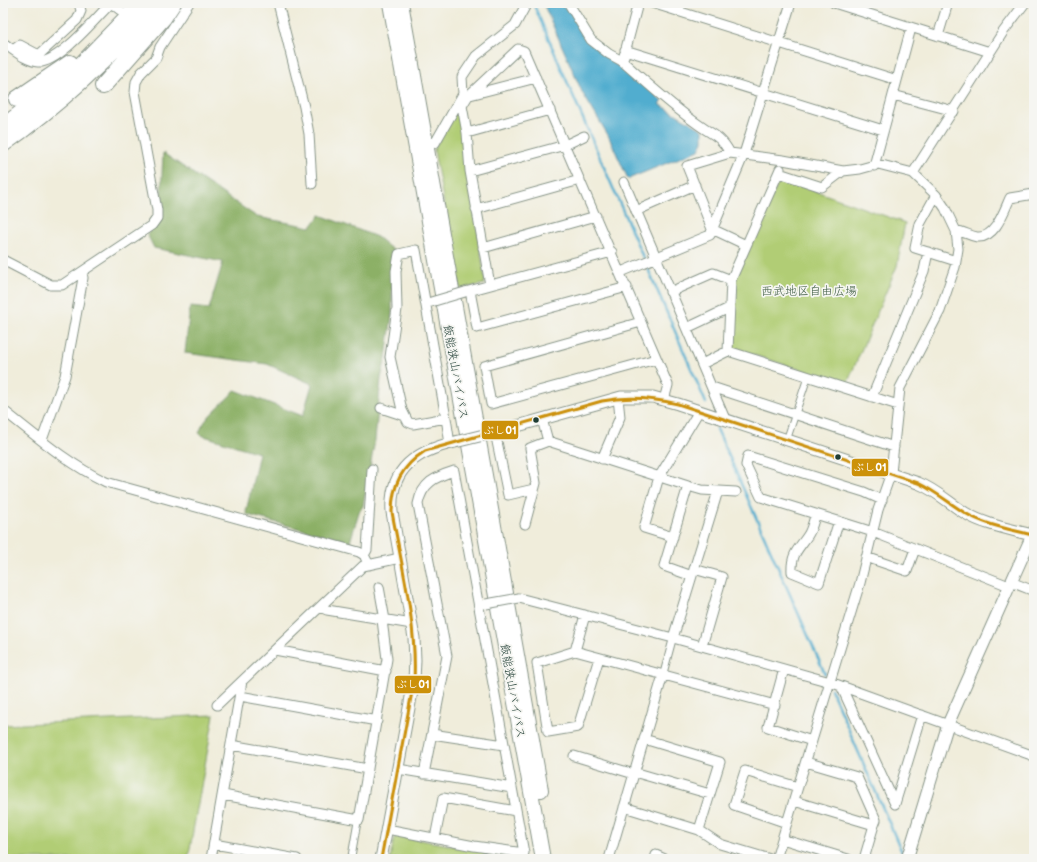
<svg xmlns="http://www.w3.org/2000/svg" width="1037" height="862" font-family="'Balsamiq Sans','Klee One',sans-serif">
<style>
.green{fill:#b1cd74;stroke:#688554}
.forest{fill:#8cb066;stroke:#56764d}
.water{fill:#51adcf;stroke:#387582}
.lines{fill:none;stroke-linecap:round;stroke-linejoin:round}
.stream{stroke:#51adcf;stroke-width:2.5}
.pedestrian-casing{stroke:#889588;stroke-width:8}
.minor-casing{stroke:#889588;stroke-width:11}
.tertiary-casing{stroke:#889588;stroke-width:13}
.trunk-casing{stroke:#889588;stroke-width:16}
.motorway-casing{stroke:#889588;stroke-width:18}
.pedestrian{stroke:#fff;stroke-width:6}
.minor{stroke:#fff;stroke-width:9}
.tertiary{stroke:#fff;stroke-width:11}
.trunk{stroke:#fff;stroke-width:14}
.motorway{stroke:#fff;stroke-width:16}
.minor-bridge-casing{stroke:#889588;stroke-width:11;stroke-linecap:butt}
.tertiary-bridge-casing{stroke:#889588;stroke-width:13;stroke-linecap:butt}
.minor-bridge{stroke:#fff;stroke-width:9}
.tertiary-bridge{stroke:#fff;stroke-width:11}
.bus-1-casing{stroke:#f6f6f2;stroke-width:6}
.bus-1{stroke:#cc910a;stroke-width:3}
.bus-dot{fill:#1f3d34;stroke:#f6f6f2;stroke-width:1.5}
.labels{text-anchor:middle;stroke-width:3.5;stroke-linejoin:round;paint-order:stroke}
.park-label{font-size:12px;fill:#3c5a41;stroke:#f6f6f2}
.street-label{font-size:12px;fill:#1f3d34;stroke:#f6f6f2}
.line-badge{stroke:#f6f6f2;stroke-width:1.5}
.badge-label{font-size:11px;text-anchor:middle;font-weight:bold;fill:#fff}
</style>
<rect width="100%" height="100%" fill="#f6f6f2"/>
<filter id="ink" filterUnits="userSpaceOnUse"><feTurbulence type="fractalNoise" baseFrequency=".025" numOctaves="2"/><feDisplacementMap in="SourceGraphic" scale="8" xChannelSelector="R" yChannelSelector="G"/><feConvolveMatrix kernelMatrix="1 2 1 2 8 2 1 2 1" color-interpolation-filters="sRGB"/></filter>
<filter id="wash" filterUnits="userSpaceOnUse"><feTurbulence type="fractalNoise" baseFrequency=".012" numOctaves="4" result="noise"/><feDisplacementMap in="SourceGraphic" scale="16" xChannelSelector="R" yChannelSelector="G"/><feGaussianBlur stdDeviation="0.9" result="paint"/><feColorMatrix in="noise" values="0 0 0 0 0 0 0 0 0 0 0 0 0 0 0 0 0 1.4 0 .05"/><feComposite in="paint" operator="in"/></filter>
<g filter="url(#wash)">
<rect width="100%" height="100%" fill="#f0eddb"/>
<path class="green" d="M459 106 485 280 484 284 460 289 434 151 435 147Z
M782 179 905 223 897 266 847 384 734 349 731 345 734 282 779 181Z
M214 715 188 859H3V725Z
M397 836 518 857 519 859H390L394 838Z"/>
<path class="forest" d="M163 153 257 217 311 227 320 215 377 237 394 251 392 272V315L386 358 381 378 375 440 363 506 359 512 350 542 248 515 246 512 259 453 201 435 199 433C205 415 223 405 235 390L303 416 312 384 267 364 185 353 190 307 209 309 223 262 154 248 147 234 160 218Z"/>
<path class="water" d="M543 3H567L590 43 624 71 627 68 662 101 659 104 703 130V141L699 150 628 179 608 135 583 94Z"/>
<g class="lines">
<path class="stream" d="M533 3 706 403
M717 429 825 674
M831 689 904 857"/>
</g>
</g>
<g filter="url(#ink)">
<g class="lines">
<g class="pedestrian-casing">
<path id="pedestrian" d="M787 439 808 376
M663 675 673 638
M351 859 358 819"/>
</g>
<g class="minor-casing">
<path id="minor" d="M111 3 120 10
M278 3 304 107 309 134 312 184
M571 3 569 4 591 40 609 54 622 61C647 83 672 106 699 125 714 136 721 136 730 153
M652 3 897 80
M834 3 990 52
M938 36 948 3
M3 43C14 50 26 61 38 62 58 64 97 17 111 3
M13 50 20 45 37 54 41 53 77 20 81 11 79 3
M625 50 883 130
M624 56 638 3
M470 95 536 78
M893 95 954 111
M467 133 550 110
M426 146 435 143 463 94 462 77 476 56 515 25 527 3
M874 166 911 28
M470 171 565 145 584 136
M913 173 1003 32 1025 3
M624 182 725 419
M936 195 920 224 915 248 956 261
M476 209 580 180
M636 211 695 185
M956 231C964 231 969 236 977 237 995 239 1004 211 1010 198L1034 194
M746 245 712 229 687 166 730 153 783 160 843 171
M483 248 596 216
M3 260 51 285H62L152 225 157 218V210L135 92 136 82 141 73 156 58 160 47 189 3
M621 272 710 235 744 154 791 3
M490 285 470 171 467 133 462 106 468 96 518 49 524 51 668 385 664 400
M470 291 477 328 627 287
M465 292 612 252
M670 292 713 273 731 280
M641 322 484 366 491 404 656 359
M687 328 729 308
M728 351 731 280 780 169
M702 364 728 351 898 405
M712 387 894 447
M872 397 924 271 928 252
M381 408 405 416
M3 410C36 436 68 464 106 482L359 552 364 555 369 565
M446 418 413 424 408 422 402 410 390 357 397 309 396 271 399 254 416 250 446 418 450 444
M542 419 548 441 688 486 702 490 736 492
M495 432 508 495 534 489
M42 440 65 376 83 278 82 273
M602 459 620 417 618 398
M688 486 664 566 692 576
M882 500 864 492 748 456 746 465 761 497 873 532 1009 586
M816 514C813 521 812 529 808 535 799 549 791 553 792 572L819 583 839 521
M525 524 536 483 530 448 548 441
M673 537 644 528 659 477 699 411
M364 555 367 550 372 469
M866 557 907 571 915 549
M694 569 722 577 702 646
M1011 582 1034 591
M379 587 385 620
M519 598 673 638 830 682 1034 756
M320 607 327 610 412 624
M585 615 575 651 537 663 548 732 578 727 599 658
M673 638 718 491
M275 650 386 671
M575 651 775 705
M784 669 768 727 812 741
M841 686 895 804 922 715
M240 696 377 721
M217 705 242 681
M432 734 504 745
M644 739 720 762 699 830
M231 745 368 769
M574 756 634 774
M806 762 857 777 876 820 874 825
M398 769 512 788
M634 772 710 794
M223 795 359 820 387 659 382 620
M794 801 874 825 864 859
M624 807 699 830 720 844 770 859
M787 823 734 805 745 771 798 787
M387 829 474 846 524 853 454 471C435 477 422 483 418 504L447 656 424 774
M435 838 443 798 516 811
M782 839 848 859
M214 844 297 859
M211 859 242 681 363 566 400 558
M609 859 663 675
M655 859 656 855 665 859
M776 859 860 583 878 510 891 473 900 388 940 311 955 267 958 249 956 231 945 208 936 195 913 173 878 164 860 169 843 171 822 187 779 173"/>
</g>
<g class="tertiary-casing">
<path id="tertiary" d="M492 433 621 397H653L678 404 918 483C936 490 949 503 965 513 985 525 1010 529 1032 535
M381 859 414 681 415 660 414 638 392 512C389 468 417 451 455 442
M907 859 948 724 1034 531"/>
</g>
<g class="trunk-casing">
<path id="trunk" d="M390 3 543 859
M401 3 541 790"/>
</g>
<g class="motorway-casing">
<path id="motorway" d="M103 86 163 18 173 3
M17 99 70 63
M3 127 76 70 141 3
M3 144C61 103 111 56 158 3"/>
</g>
<use href="#pedestrian" class="pedestrian"/>
<use href="#minor" class="minor"/>
<use href="#tertiary" class="tertiary"/>
<use href="#trunk" class="trunk"/>
<use href="#motorway" class="motorway"/>
<g class="minor-bridge-casing">
<path id="minor-bridge" d="M431 302 465 292
M486 604 519 598"/>
</g>
<g class="tertiary-bridge-casing">
<path id="tertiary-bridge" d="M455 442 492 433"/>
</g>
<use href="#minor-bridge" class="minor-bridge"/>
<use href="#tertiary-bridge" class="tertiary-bridge"/>
<g class="bus-1-casing">
<path id="bus-1" d="M381 859 414 681C417 624 402 568 392 512 392 485 402 466 425 451L602 401C628 396 652 398 678 404L918 483C935 491 949 503 965 513 985 525 1009 529 1032 535"/>
</g>
<use href="#bus-1" class="bus-1"/>
</g>
</g>
<g class="bus-dot">
<circle cx="536" cy="420" r="3.5"/>
<circle cx="838" cy="457" r="3.5"/>
</g>
<g class="labels">
<g class="park-label">
<text x="809" y="295">西武地区自由広場</text>
</g>
<g class="street-label">
<text transform="translate(456 372) rotate(80)" y="4">飯能狭山バイパス</text>
<text transform="translate(513 691) rotate(80)" y="4">飯能狭山バイパス</text>
</g>
</g>
<g class="line-badge">
<rect x="481" y="420" width="38" height="20" rx="4" fill="#cc910a"/>
<rect x="851" y="458" width="38" height="19" rx="4" fill="#cc910a"/>
<rect x="394" y="675" width="38" height="19" rx="4" fill="#cc910a"/>
</g>
<g class="badge-label">
<text x="500" y="434">ぶし01</text>
<text x="870" y="471">ぶし01</text>
<text x="413" y="688">ぶし01</text>
</g>
<rect width="1037" height="862" fill="none" stroke="#f6f6f2" stroke-width="16"/>
</svg>
